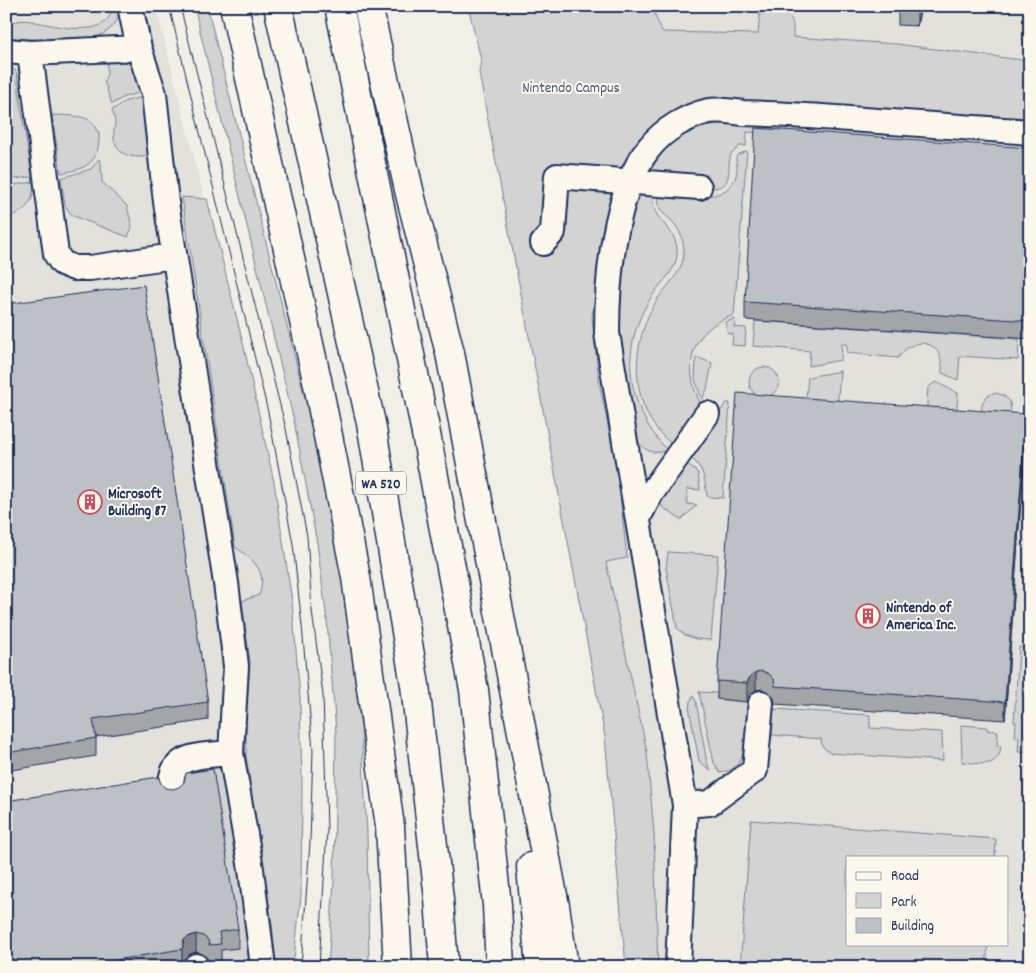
<svg xmlns="http://www.w3.org/2000/svg" width="1036" height="973" font-family="Dekko,sans-serif">
<style>
.built{fill:#e2e1dc;fill-rule:evenodd}
.green{fill:#d2d3d2;stroke:#768198}
.lines{fill:none;stroke-linecap:round;stroke-linejoin:round}
.minor-casing{stroke:#1b2f5e;stroke-width:28}
.highway-casing{stroke:#1b2f5e;stroke-width:31}
.minor{stroke:#fbf7ec;stroke-width:24}
.highway{stroke:#fbf7ec;stroke-width:28}
.tram{stroke:#1b2f5e;stroke-width:1}
.wall{fill:#a3a5a9;stroke:#1b2f5e}
.shaded-wall{fill:#848689;stroke:#1b2f5e}
.building{fill:#bdc0c4;stroke:#1b2f5e}
.labels{text-anchor:middle;stroke-width:4;stroke-linejoin:round;paint-order:stroke}
.shield{fill:#fbf7ec;stroke:#5e6b89;stroke-width:1}
.shield-label{font-size:14px;font-weight:bold;fill:#1b2f5e}
.park-label{font-size:15px;fill:#49587b;stroke:#fbf7ec}
.poi-label{font-size:15px;font-weight:bold;fill:#1b2f5e;stroke:#fbf7ec;text-anchor:start}
</style>
<rect width="100%" height="100%" fill="#f2efe6"/>
<filter id="ink" filterUnits="userSpaceOnUse"><feTurbulence type="fractalNoise" baseFrequency=".02" numOctaves="2"/><feDisplacementMap in="SourceGraphic" scale="10" xChannelSelector="R" yChannelSelector="G"/><feConvolveMatrix kernelMatrix="1 2 1 2 8 2 1 2 1" color-interpolation-filters="sRGB"/></filter>
<g filter="url(#ink)">
<path class="built" d="M6 6H156L244 359 269 473 292 967H6Z
M468 6H1030V93Z
M479 73 1030 107V967H626L605 737ZM847 857H1007V944H847Z"/>
<path class="green" d="M112 6H122C120 19 112 31 99 36 76 44 31 39 6 37V24C14 22 22 19 30 21 51 24 110 43 112 6Z
M194 6H207L306 402 340 567 361 727 367 832 369 967H328L334 881 336 732 327 621 317 543 294 421Z
M468 6 652 8 662 32 758 34 760 13 772 8C791 16 794 16 793 37L896 44 1030 61V118L714 99 688 107 648 131 622 169 551 168 617 187 601 253 592 317 599 381 618 476 627 558 606 562 647 752 654 834 658 967H626L605 737 479 73 481 60Z
M121 60C139 67 138 75 142 92L124 97 112 104 104 81 107 74V61Z
M6 64 12 67 17 73 21 106 32 177 6 180Z
M143 97 151 156C135 158 117 158 114 138 113 132 115 127 115 122 115 118 113 114 112 110L126 101Z
M52 115C65 116 94 113 96 130L99 132C100 162 88 169 61 173Z
M737 122C750 123 772 120 778 134L747 132 746 146H740L731 154C726 169 735 189 710 188L649 173C662 138 702 123 737 122Z
M747 151 734 315C691 329 682 364 700 403L687 426 673 445C629 412 629 348 655 303 665 286 684 273 684 251 684 243 681 233 676 226 667 213 656 214 659 195H714C726 192 736 184 737 170 737 164 735 160 737 155Z
M99 159 101 165 102 182 127 206 132 227 128 237 76 217 70 213 65 205 61 178 91 169Z
M33 182C35 205 25 210 6 219V186Z
M642 189 654 190C646 223 679 223 677 255 676 271 662 281 654 293 618 345 625 405 667 450 651 456 641 449 634 435 629 409 624 382 621 355 614 299 622 242 642 189Z
M182 197 207 199 243 343 274 482 292 601 300 698 302 785 301 896 293 967H276L272 924 246 756V719L250 663 242 601 259 595C268 571 253 559 235 547Z
M735 319 734 327 746 328 745 346 732 345 733 334H728L725 322Z
M755 321 1019 339 1018 360 960 356 958 380 942 373C945 341 915 333 898 358L847 353V344H842L841 360 809 366 810 351 753 346Z
M696 357 712 363 707 389 702 400 695 379Z
M749 382a15 15 0 1 1 30 0a15 15 0 1 1-30 0Z
M840 371 837 412 805 409 808 377Z
M936 382 958 393 956 422 926 419 928 387Z
M994 393C1006 394 1013 401 1010 413L982 414C980 403 984 396 994 393Z
M726 403H730L723 498 709 497 707 496C704 478 705 470 690 457Z
M686 463 698 473 700 490 687 489V504L697 505 681 520 662 507 661 503 666 492Z
M668 552 718 555 711 640 696 639 685 635 677 628 666 568Z
M1019 647 1030 648V753L1018 752 1019 737H1015L1016 722H1014Z
M699 692 717 693V699L747 702C746 715 746 752 740 761 735 769 728 771 720 773L714 763Z
M693 696 696 701 707 763 711 771 699 761 689 707 690 702Z
M774 709 870 715V728L942 732 943 761 830 753 822 746 821 739 772 735Z
M961 725 987 727V730L998 731 997 746H1001C999 770 979 763 962 762Z
M211 767C217 767 221 767 223 773L250 932 251 967H215L213 963 221 962 219 950 238 947 197 770Z
M751 820 996 839 995 857H847V944H988L986 967H740Z"/>
<g class="lines">
<g class="minor-casing">
<path id="minor" d="M139 48 154 94 166 202 226 583 236 666 231 753 251 869 263 967
M6 51 30 53 139 48 130 6
M30 53 56 254 62 263 74 268H90L174 256
M543 243 553 232 557 176 699 187
M638 518 650 495 707 414
M172 794C165 752 202 756 231 753
M685 805 710 803 755 770 761 703
M196 966V967
M678 967 685 805 607 333C607 278 614 192 649 148 663 130 687 116 709 111 720 109 733 112 743 113 770 114 796 115 822 117 892 122 961 127 1030 132"/>
</g>
<g class="highway-casing">
<path id="highway" d="M234 6 317 380 356 577 390 827 398 967
M278 6 371 423 415 685 439 899 444 967
M339 6 424 423 474 690 497 905 500 967
M368 6 409 190 450 353 555 906 564 967
M531 867 540 967"/>
</g>
<use href="#minor" class="minor"/>
<use href="#highway" class="highway"/>
<path class="tram" d="M169 6 268 412 293 544 302 626 313 751 310 842 301 967
M180 6 286 429 307 536 312 611 323 695 327 829 319 967"/>
</g>
<path class="wall" d="M898 6H921L917 26 898 25Z
M1030 148V339L745 320V302Z
M6 304 208 702V720L96 737V756L6 771Z
M1026 432 1005 720 775 704 774 698 769 692 762 689 756 690 750 695 747 702 717 699V681Z
M161 783 238 929V948L221 950V962L209 964 208 959 203 954 196 952 190 954 184 959 183 967H6V801Z"/>
<path class="shaded-wall" d="M917 6H921L917 26Z
M1026 414V432L1005 720V702Z
M756 672V690L750 695 747 702V683L750 676Z
M196 934V952L190 954 184 959 182 967V949L184 940 190 936Z"/>
<path class="building" d="M898 6H917V8Z
M755 128 1030 148V321L745 302Z
M144 285 208 702 93 719 96 738 6 753V304Z
M737 393 1026 414 1005 702 775 686 774 679 769 674 762 671 756 672 750 676 747 683 717 681Z
M213 769 238 929 219 932 221 944 209 945 208 940 203 936 196 934 190 936 184 940 182 949 73 967H9V965H6V801L158 777 161 783 165 788 173 789 179 787 184 782 186 773Z"/>
</g>
<defs>
<g id="building-ring" transform="scale(1.25)"><circle r="9.5" fill="#fbf7ec" stroke="#d1495b" stroke-width="1.5"/><path d="M-4-6H4V6H1V3H-1V6H-4ZM-2.5-4.3h1.7v1.8h-1.7ZM.8-4.3h1.7v1.8H.8ZM-2.5-1h1.7V.8h-1.7ZM.8-1h1.7V.8H.8Z" fill="#d1495b"/></g>
</defs>
<g fill-rule="evenodd">
<use href="#building-ring" x="90" y="502"/>
<use href="#building-ring" x="868" y="616"/>
</g>
<g class="labels">
<rect class="shield" x="356" y="471.5" width="50" height="23" rx="4"/>
<g class="shield-label">
<text x="381" y="488">WA 520</text>
</g>
<g class="park-label">
<text x="571" y="92">Nintendo Campus</text>
</g>
<g class="poi-label">
<text x="108" y="498">Microsoft<tspan x="108" dy="17">Building 87</tspan></text>
<text x="886" y="612">Nintendo of<tspan x="886" dy="17">America Inc.</tspan></text>
</g>
</g>
<rect width="1036" height="973" fill="none" stroke="#fbf7ec" stroke-width="25"/>
<rect x="12" y="12" width="1011" height="948" fill="none" stroke="#1b2f5e" stroke-width="2" filter="url(#ink)"/>
<rect x="846" y="856" width="162" height="90" fill="#fbf7ec" stroke="#a1a7b3"/>
<rect x="856" y="872" width="25" height="8" fill="#fbf7ec" stroke="#a1a7b3"/>
<text x="891" y="880" font-size="15" fill="#1b2f5e">Road</text>
<rect x="856" y="893" width="25" height="15" fill="#d2d3d2" stroke="#a1a7b3"/>
<text x="891" y="906" font-size="15" fill="#1b2f5e">Park</text>
<rect x="856" y="918" width="25" height="15" fill="#bdc0c4" stroke="#a1a7b3"/>
<text x="891" y="930" font-size="15" fill="#1b2f5e">Building</text>
</svg>
